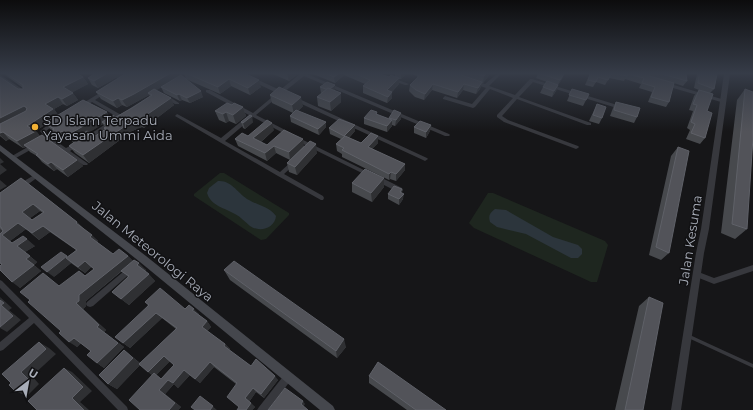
<svg xmlns="http://www.w3.org/2000/svg" width="753" height="410" font-family="Montserrat,sans-serif">
<style>
.green{fill:#1e261f}
.water{fill:#2c353c}
.lines{fill:none;stroke-linecap:round;stroke-linejoin:round}
.service{stroke:#37383d;stroke-width:3.5}
.minor{fill:#37383d;fill-rule:evenodd}
.tertiary{fill:#37383d;fill-rule:evenodd}
.secondary{fill:#45474d;fill-rule:evenodd}
.wall{fill:#47494d;fill-rule:evenodd}
.shaded-wall{fill:#2f3033}
.building{fill:#525359;stroke:#5f6168;fill-rule:evenodd}
.poi-dot{fill:#f2b134;stroke:#111113;stroke-width:1.5}
.labels{text-anchor:middle;stroke-width:3;stroke-linejoin:round;paint-order:stroke}
.poi-label{font-size:13px;fill:#a8adb8;stroke:#111113;text-anchor:start}
.street-label{font-size:13px;fill:#a8adb8;stroke:#111113}
</style>
<rect width="100%" height="100%" fill="#161618"/>
<path class="green" d="M220 173H224L289 213V215L266 239 261 240 194 196V194Z
M488 193H493L605 241 608 245 597 282H591L474 228 469 223Z"/>
<path class="water" d="M218 181C232 180 238 194 249 200 259 206 268 206 276 216 275 228 260 233 250 226 245 222 241 217 235 214 225 208 211 206 207 193L209 188Z
M495 209 506 210 553 237 578 245 582 249V254L578 258H571L526 234 497 227 490 222C488 215 490 213 495 209Z"/>
<g class="lines">
<path class="service" d="M688 336 753 366"/>
<path class="minor" d="M300 74H307L449 134 450 135 449 136H445L304 76 284 92V94H281L256 115 291 133 292 134 291 135H287L253 117 225 141 280 172 291 162H295L296 163 295 164 284 174 323 196 324 198 323 200H321L278 176 175 116 177 114 179 115 221 138 249 115 206 92V90H210L253 113 277 93 252 81V79H256L280 90Z
M376 74H382L409 84 407 85H405L376 75Z
M497 74H501L489 86 515 95 530 79H532L624 107V109H620L533 82 519 97 591 123V125H587L517 99 502 116 508 120 578 146 579 147 578 148 576 149 504 122 497 117V115L513 98 490 89 475 107 473 108 443 99V98L445 96 472 104 486 88 472 83V81H476L485 84Z
M0 75 27 92V94H23L0 78Z
M663 83H667L725 100V102H721L663 85Z
M103 91H107V92L95 100 123 116V118H119L92 102 84 107H80V105Z
M164 96H168L179 103V104H175L164 98Z
M295 97 427 158 428 159 425 161 423 160 293 100V98Z
M112 120 114 121V123L88 140H84L83 139 84 138Z
M53 121 56 123 55 124 46 131 50 137 66 148 76 143H80L81 144 80 145 70 151 87 163 88 164 87 165H83L48 140 16 158H12L11 157 12 156 45 137 40 131Z
M297 137 372 174 373 175 372 176H368L295 140 294 139 295 138Z
M36 174 39 176 38 177 23 188H19L18 186 19 184Z
M376 177H380L402 188 403 190 402 192H398L376 181 375 179Z
M753 265V271L714 284 694 276 693 274 694 272 696 271 714 278Z
M131 266 133 267 134 269 133 271 93 306 90 307 87 306 86 304 87 302 129 267Z
M0 280 2 281 127 407 128 410H118L34 323 3 350 0 351V342L29 318 0 288Z"/>
<path class="tertiary" d="M724 74H730L709 229 704 253 681 410H671L696 253 701 229Z
M288 372 291 374 293 377 291 380 268 410H257L259 407 285 374Z"/>
<path class="secondary" d="M0 145 146 256 333 406 335 410H320L140 262 0 151Z"/>
</g>
<path class="wall" d="M5 74H78L83 77 88 84 72 92 78 100 67 106 63 104 54 109 58 115 116 117 150 96 149 95 127 107 122 105 117 108 101 99 96 92 118 79 117 77 98 88 92 85 88 78 94 74H184L181 75 203 97 190 103 182 100 180 101 164 93 161 87 156 90 174 105 144 128 142 127 132 131 89 163 75 153 69 146 76 141V140L73 142 67 138 60 142 54 138 49 132 51 130 46 124 36 131 40 136 77 160 83 166 68 177 57 169 54 171 42 162 37 156 30 152 26 147 23 148 9 139 6 141 0 136V77L18 89H23V88L8 77ZM103 124 105 127 104 128 105 130 95 136 89 132Z
M184 74H246L261 87 250 95 231 86 220 94 186 79Z
M273 74H298L289 81Z
M313 74H380L389 77H395V74H406L401 79H399V84L392 92V98L387 103 363 93V86L365 84 344 75 335 83Z
M411 74H490L483 83 467 77 482 82 480 89 476 94 463 90 457 98 432 90 424 100 415 97 409 91 410 85 417 78V76Z
M538 74H564L562 79 558 85 556 91 552 97 540 93 543 87 547 82 536 78Z
M590 74H686L687 81 683 86 674 83 669 102 666 107 648 102 652 92 639 88 641 84 625 79 624 81 609 78 605 85 596 82 593 87 585 85Z
M697 74H717L714 89 710 93 707 111 705 138 700 144 686 139 690 130 687 128 693 111 689 110 694 96 699 90 694 88Z
M320 87 335 91 341 93V102L331 111 318 106 317 97 322 93H321Z
M572 89 586 100 583 106 567 101Z
M745 89 747 229 735 239 721 233 737 100Z
M270 95 303 106 298 111 326 127 319 135 291 122 290 116 293 113 272 103Z
M616 102 637 117 634 123 610 116 613 108Z
M597 104 602 118 599 124 589 121Z
M232 105 243 107 246 116 236 124 229 121 226 123 219 120 215 111Z
M377 112V115L389 119V118L401 119 395 126 392 125V126L387 132 364 124V118Z
M241 122H253L245 129 243 128Z
M355 125V131L349 138 361 143 378 136V143L372 149 405 164V170L396 181 390 179 389 180 342 157V154L337 151 336 144 341 139 330 134 329 128Z
M431 125 430 131 426 138 414 133V127Z
M274 130 261 142 267 145 304 146 317 153 297 175 289 172 287 163 290 160 276 153 267 161 238 146 235 139Z
M678 147 669 253 661 260 649 255 671 156Z
M21 178 77 222 83 228 98 241 97 242 113 254 128 256 133 261 146 270 145 271 155 281 129 305 112 292 128 277 122 271 86 301V306L83 309 106 330 104 332 124 347 104 368 97 363 91 351 81 343 77 347 61 331 59 286 85 276 94 269 91 267 85 273 71 263 54 277 68 257 76 250 50 232 39 240 26 229 10 241 12 243 35 246 25 252 37 262 34 265 41 271 20 288 0 263V193ZM40 211 43 213 32 220 30 218Z
M384 178V187L372 202 352 192V183Z
M402 189 401 192 403 199 399 205 388 199V194Z
M224 270 346 347 337 358 230 280Z
M649 297 643 410H615L639 306Z
M145 302 185 309 199 314 198 315 207 321 211 327 207 331 225 344 230 349 229 350 251 366 278 380 264 398 256 392 249 402 255 407 252 410H237L239 407 236 384 214 367 200 383 190 375 178 388 174 384 165 394 181 407 178 410H140L152 375 140 365 117 389 108 384 124 350 140 363 176 329 162 318 130 348 123 343 148 305ZM170 361 174 365 161 379 156 375Z
M369 376 446 410H407L369 383Z"/>
<path class="shaded-wall" d="M106 74H115L117 77 98 88 94 81Z
M115 74H129L119 80Z
M169 74H184L150 94 148 93 149 95 127 107 122 100Z
M287 74H298L289 81Z
M338 74H344V75L335 83 334 77Z
M401 74H406L401 79Z
M486 74H490L483 83 484 76Z
M564 74 562 79 558 85 560 80Z
M83 77 88 84 68 95 63 87Z
M399 78V84L387 97V90Z
M229 79 231 86 220 94 218 87Z
M259 80 261 87 250 95 248 88Z
M482 82 480 89 476 94 478 88Z
M433 84 432 90 424 100 425 94Z
M464 84 463 90 457 98 458 92Z
M335 85V91L328 90Z
M558 85 556 91 552 97 554 91Z
M201 91 203 97 190 103 187 98Z
M392 92V98L387 103 388 97Z
M73 93 78 100 67 106 62 99Z
M341 93V102L331 111 330 102Z
M179 94 182 100 180 101 177 95Z
M58 97 63 104 54 109 59 116 45 123 46 124 36 131 42 138 24 145 26 147 23 148 17 141 27 126 45 104Z
M301 97 303 106 294 114 292 105Z
M118 98 122 105 117 108 113 101Z
M171 98 174 105 144 128 139 120Z
M24 106 30 113 0 128V118Z
M243 107 246 116 236 124 233 115Z
M107 112 111 119 102 122 103 124 77 140 75 139 76 140 73 142 68 135Z
M226 112 229 121 226 123 223 114Z
M401 113V119L395 126 396 120Z
M252 116 253 122 245 129 243 123Z
M137 119 142 127 132 131 89 163 83 155 128 124Z
M392 120V126L387 132V126Z
M326 122V127L319 135 318 129Z
M272 123 274 130 256 146 253 138Z
M355 125V131L345 142 344 136Z
M431 125 430 131 426 138V132Z
M62 131 67 138 60 142 55 136Z
M3 132 9 139 6 141 0 135V133Z
M378 136V143L368 153V147Z
M303 139 304 146 290 160 289 152Z
M316 144 317 153 297 175 295 167Z
M274 146 276 153 267 161 265 153Z
M0 158 4 162 0 164 7 170 0 175Z
M77 160 83 166 68 177 63 170Z
M51 162 57 169 54 171 48 164Z
M405 164V170L396 181V174Z
M391 172 390 179 389 180V174Z
M384 178V187L372 202 371 193Z
M0 180 7 186 0 190Z
M404 194 403 199 399 205V199Z
M33 204 40 211 29 219 22 212Z
M77 222 83 228 76 223Z
M18 223 26 229 10 241 0 237V229L5 232Z
M43 226 50 232 39 240 32 233Z
M92 235 98 241 96 243 90 237Z
M27 239 35 246 25 252 37 262 34 265 41 271 20 288 12 282 26 259 17 246Z
M67 256 73 262 66 258 71 263 54 277 47 272Z
M128 256 133 261 86 301V306L83 309 106 330 104 332 124 347 104 368 97 363V327L76 303 79 295Z
M85 261 91 267 85 273 78 267Z
M139 263 146 270 144 272 137 265Z
M149 274 155 281 129 305 121 299Z
M0 297 12 308 9 310 21 320 7 332 0 328 1 305Z
M194 309 199 314 197 316 192 310Z
M156 313 162 318 130 348 123 343Z
M207 321 211 327 206 332 202 327Z
M74 338 81 342 77 347 69 342Z
M344 339 346 347 337 358 336 351Z
M39 342 49 348 56 354 32 376 39 384 27 396 15 391 21 372Z
M225 344 230 349 228 351 224 346Z
M124 350 141 364 117 389 108 384Z
M164 356 170 361 156 375 166 382 168 380 184 370 190 375 178 388 174 384 165 394 181 407 178 410H169L159 390 154 377 148 372Z
M210 362 214 367 200 383 195 379Z
M64 368 72 372 92 391 80 402 89 410H84L72 398Z
M275 376 278 380 264 398 261 394Z
M253 388 256 392 249 402 245 398Z
M200 396 205 400 217 410H210Z
M303 401 305 404 303 407 301 404Z
M251 403 255 407 252 410H246Z"/>
<path class="building" d="M7 74H78L83 77 63 87 73 93 62 99 58 97 45 104 53 109 27 126 36 131 17 141 3 132 0 133V124L26 111 27 108 24 106 0 118V77L18 89H23V85Z
M94 74H106L94 81 88 78Z
M125 74H169L134 94 122 100 118 98 113 101 96 92Z
M188 74H246L259 80 248 88 229 79 218 87Z
M327 74H338L334 77Z
M356 74H380L389 77 391 75 399 78 387 90 392 92 388 97 363 86 370 80Z
M419 74H458L482 82 478 88 464 84 458 92 433 84 425 94 416 90 410 85 419 76 417 75Z
M477 74H486L484 76Z
M541 74H564L560 80Z
M590 74H611L608 80 598 77 596 82 588 80Z
M617 74H627V76Z
M628 74H642L674 83 669 102 651 97 655 87 642 83 644 78Z
M662 74H686L687 81Z
M699 74H717L714 89 698 83Z
M181 75 201 91 187 98 179 94 177 95 161 87Z
M547 81 558 85 554 91 543 87Z
M327 82 335 85 330 89 328 88 326 89 320 87Z
M279 87 301 97 292 105 270 95Z
M328 88 341 93 330 102 317 97Z
M154 89 171 98 139 120 137 119 128 124 83 155 69 146 77 140 75 139 87 131 95 136 106 129 104 128 108 126 102 122 113 115 116 117 132 108 152 95 148 93Z
M572 89 589 94 586 100 569 95Z
M745 89 753 92V137L747 229 732 224Z
M699 90 713 94 707 111 712 113 705 138 691 133 695 124 691 122 697 105 693 104Z
M83 100 107 112 68 135 62 131 55 136 49 132 54 129 45 123Z
M616 102 640 108 637 117 614 110Z
M227 103 232 105 234 103 243 107 233 115 226 112 223 114 215 111Z
M597 104 606 107 602 118 593 115Z
M296 110 326 122 318 129 290 116Z
M371 110 377 112 376 114 392 120 387 126 364 118Z
M394 110 401 113 396 120 389 118Z
M250 115 252 116 243 123 241 122Z
M339 119 355 125 344 136 329 128Z
M267 120 272 123 253 138 267 145 284 130 303 139 289 152 274 146 265 153 235 139 242 133 248 136Z
M420 121 431 125 426 132 414 127Z
M371 133 378 136 368 147 405 164 396 174 391 172 389 174 342 150 344 148 336 144 345 136 361 143Z
M42 135 77 160 63 170 51 162 48 164 36 155 38 154 24 145Z
M310 141 316 144 295 167 287 163Z
M678 147 689 151 669 253 656 247Z
M365 169 384 178 371 193 352 183Z
M21 178 77 222 76 223 92 235 90 237 113 254 119 249 128 256 79 295V301L76 303 99 325 97 327 118 343 97 363 87 355 91 351 74 338 69 342 59 333 61 331 28 302 30 300 20 292 43 273 59 286 79 271 85 276 94 269 85 261 78 267 66 258 77 250 43 226 32 233 18 223 2 235 12 243 23 236 27 239 17 246 30 256 26 259 34 265 12 282 0 270V266L2 264 0 263V234L3 231 1 227H0V193ZM33 204 44 212 32 220 22 212Z
M394 186 402 189 400 192 404 194 399 199 388 194Z
M61 252 67 256 47 272 41 267Z
M134 260 139 263 137 265 149 274 121 299 112 292 129 276 121 271Z
M234 261 344 339 336 351 224 270Z
M160 288 185 309 189 305 194 309 192 310 207 321 202 327 225 344 224 346 251 366 256 359 275 376 261 394 253 388 245 398 251 403 246 410H237L239 407 227 397 237 383 210 362 195 379 184 370 173 383 168 380 159 390 175 403 169 410H140L129 400 154 373 161 379 174 365 164 356 148 372 139 364 177 328 156 313 123 343 115 337 149 305 145 302Z
M649 297 663 303 643 410H625Z
M0 300 4 303 1 305 13 316 0 327Z
M39 342 46 349 21 372 28 379 15 391 9 385 11 383 2 374Z
M124 350 133 358 108 384 99 375Z
M378 362 446 410H416L369 376Z
M64 368 83 387 72 398 84 410H37L28 401Z
M285 388 303 401 301 404 308 410H268Z
M200 396 213 406 210 410H195L191 407Z"/>
<linearGradient id="sky" x2="0" y2="1"><stop stop-color="#0c0c0d"/><stop offset="0.56" stop-color="#363c48"/><stop offset="1" stop-color="#363c48" stop-opacity="0"/></linearGradient>
<rect width="753" height="131" fill="url(#sky)"/>
<circle class="poi-dot" cx="35" cy="127" r="4"/>
<g class="labels">
<g class="poi-label">
<text x="43" y="125">SD Islam Terpadu<tspan x="43" dy="15">Yayasan Ummi Aida</tspan></text>
</g>
<g class="street-label">
<text transform="translate(690 240) rotate(-81)" y="5">Jalan Kesuma</text>
<text transform="translate(153 251) rotate(39)" y="5">Jalan Meteorologi Raya</text>
</g>
</g>
<g transform="translate(28 382) rotate(31)" stroke="#111113" stroke-width="3" paint-order="stroke">
<path d="M0-3L7 15L0 10L-7 15Z" fill="#a8adb8"/>
<text y="-6" font-size="11" font-weight="bold" text-anchor="middle" fill="#a8adb8">U</text>
</g>
</svg>
